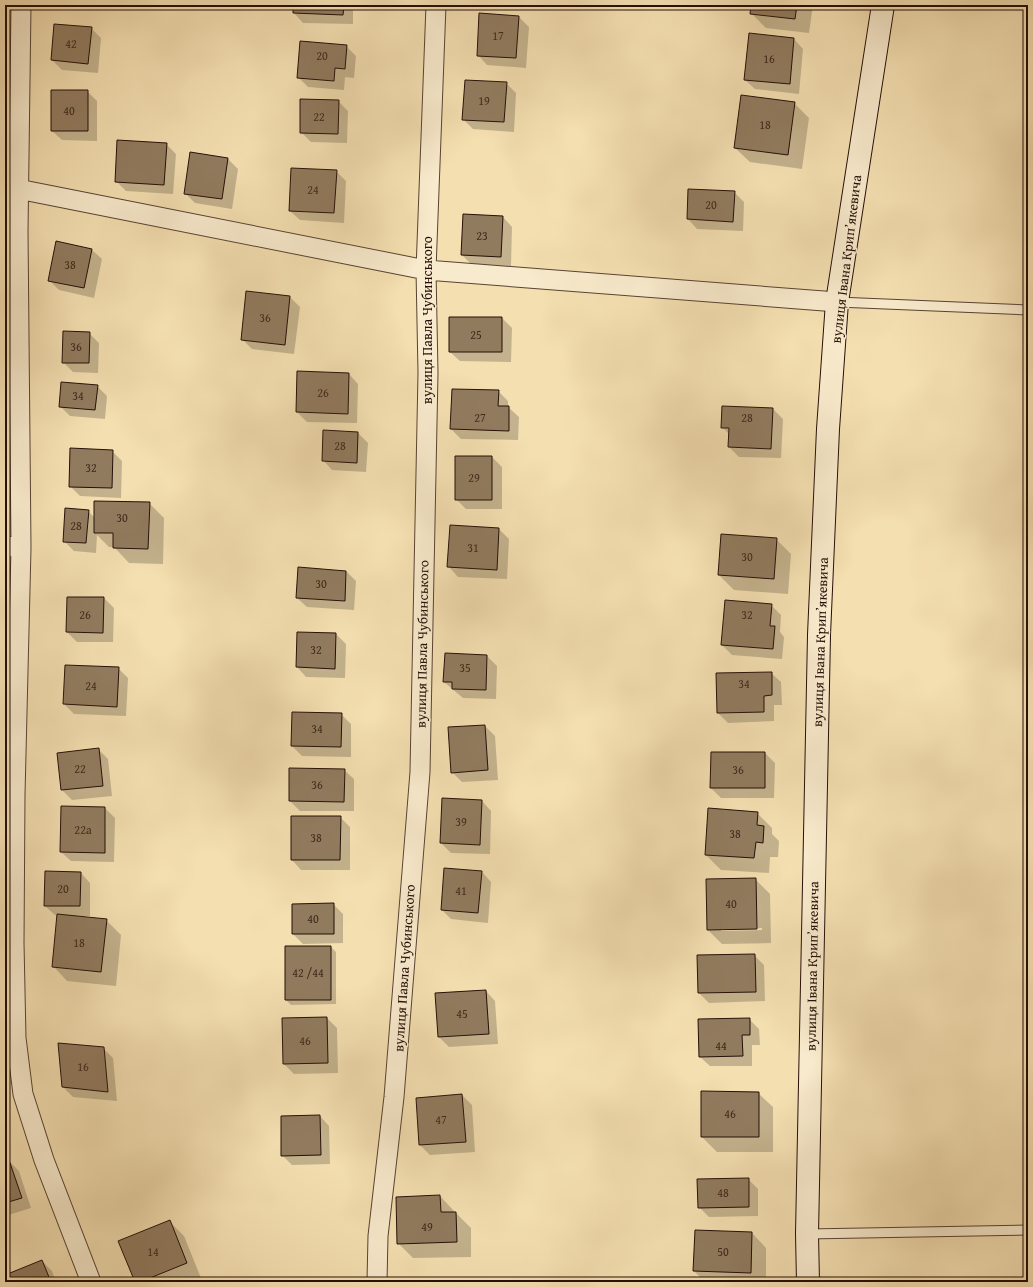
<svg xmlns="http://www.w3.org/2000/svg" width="1033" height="1287" font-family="'Gentium Book Plus',serif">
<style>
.shadow{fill:#0003;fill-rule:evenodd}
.building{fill:#917b5f;stroke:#250f07}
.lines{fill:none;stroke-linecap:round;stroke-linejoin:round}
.lane-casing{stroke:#594332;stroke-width:11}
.street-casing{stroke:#594332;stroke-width:21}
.secondary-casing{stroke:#250f07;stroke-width:24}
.lane{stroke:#f8eacc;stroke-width:9}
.street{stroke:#f8eacc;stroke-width:19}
.secondary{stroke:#f8eacc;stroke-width:22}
.labels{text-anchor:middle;stroke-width:3;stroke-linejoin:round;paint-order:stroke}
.number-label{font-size:12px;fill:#402a1d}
.street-label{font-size:14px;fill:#250f07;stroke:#f8eacc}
</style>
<rect width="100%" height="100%" fill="#f4dfb1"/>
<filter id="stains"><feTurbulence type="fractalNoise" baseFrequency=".005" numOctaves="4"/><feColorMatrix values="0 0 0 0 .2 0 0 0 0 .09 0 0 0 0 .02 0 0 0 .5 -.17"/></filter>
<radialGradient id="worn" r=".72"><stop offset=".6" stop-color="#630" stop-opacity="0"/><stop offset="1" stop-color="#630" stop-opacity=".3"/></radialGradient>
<path class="shadow" d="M294 5H353V24L303 23 294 13Z
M752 5H813L809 33 766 28 751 13Z
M5 16 10 21V36H5Z
M519 17 529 27 526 68 487 65 478 55Z
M91 28 101 38 98 73 62 70 52 60Z
M794 39 803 49 799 94 755 89 745 80Z
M346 46 356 56 354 78 345 77 344 90 308 87 298 77Z
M506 83 516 93 514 132 473 129 463 119Z
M87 91 97 101V141L62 140 52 131Z
M338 101 348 111 347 143 311 142 301 132Z
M794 103 809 118 802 169 750 162 735 148Z
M166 144 176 154 173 194 126 191 116 181Z
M228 159 238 169 232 209 195 203 185 193Z
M336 171 346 181 344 223 300 220 290 211Z
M734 192 744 202 743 231 697 229 688 219Z
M464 216 503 217 512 227 511 266 472 265 462 255Z
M57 242 92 250 102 259 94 298 59 290 49 280Z
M290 297 300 307 294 354 252 349 242 339Z
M502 318 512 328 511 362 460 361 450 352Z
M89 333 99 343 98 373 73 372 63 362Z
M349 374 358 384 357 423 307 422 297 412Z
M97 386 107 396 105 419 70 416 60 406Z
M498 391 508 401V407L519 417 518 440 461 439 451 429Z
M722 407 773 409 783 419 781 458 739 457 729 447 730 435 722 427Z
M358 433 368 443 366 472 332 470 323 460Z
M112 451 122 461 121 498 80 496 70 486Z
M492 457 502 467V509H466L456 499Z
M149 503 164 518 163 564 129 563 114 547H109L97 535 96 553 74 551 64 541 88 511 95 518Z
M451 526 499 529 509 539 507 579 458 577 449 567Z
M776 539 791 554 788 594 734 590 719 575Z
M299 568 346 571 356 581 354 610 307 607 297 598Z
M68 598H104L114 608 113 642H77L67 632Z
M771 605 781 615 780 632 784 637 782 659 732 655 722 645Z
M297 634H336L346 644 345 678 306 677 297 667Z
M487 656 497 666 496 699 463 698 444 682Z
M66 666 118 668 128 678 126 716 74 714 64 704Z
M771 673 781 682 782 705H774V721L728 723 718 713Z
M341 714 351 724V757L302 756 292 746Z
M485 726 495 736 498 780 462 782 452 772Z
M98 749 108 759 112 796 72 800 62 790Z
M765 753 775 763 774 798H721L711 788Z
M344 770 354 779V811H300L290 801Z
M482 801 491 811 490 854 451 853 441 843Z
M105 808 115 818 114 862 71 861 61 852Z
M757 813 772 828V834L779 841 778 857H770L769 873 721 870 706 855Z
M340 817 350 827V870H301L292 860Z
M482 872 491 882 488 923 451 919 442 910Z
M81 873 90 883V916H77V917L106 920 121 935 116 986 67 981 53 966 58 915H55L45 906Z
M755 879 770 894 771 943 722 944 708 930ZM762 928V930L721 931V929Z
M333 904 343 914V943L303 944 293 934Z
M331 947 336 952V1004L291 1005 286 1000Z
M754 955 764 965 765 1001 709 1003 699 993Z
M486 991 495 1001 498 1044 449 1047 439 1037 436 994Z
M327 1018 337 1028 338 1073 294 1074 284 1064Z
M749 1019 759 1029 760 1045H752V1066H710L700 1057Z
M103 1048 113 1058 117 1101 73 1097 63 1087Z
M758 1093 773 1107V1152H717L702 1137Z
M462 1095 472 1105 475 1152 430 1155 420 1145Z
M320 1116 329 1126 330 1164 292 1165 282 1155Z
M9 1161 19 1171 31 1208 5 1216V1162Z
M748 1179 758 1189V1216L709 1217 699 1207Z
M440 1196 454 1211V1213H456L471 1228V1257L413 1258 398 1243Z
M169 1221 184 1236 201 1278 191 1282H136Z
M752 1233 766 1248V1282H705L694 1271Z
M42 1261 52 1271 56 1282H5V1276Z"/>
<path class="building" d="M293 5H344L343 15 293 13Z
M751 5H797L795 19 750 14Z
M479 13 519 16 516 58 477 56Z
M54 24 92 27 88 64 51 60Z
M749 33 794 38 790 84 744 80Z
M300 41 347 45 345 69 335 68 334 81 297 78Z
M465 80 507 82 504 122 462 120Z
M51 90H88V131H51Z
M741 95 795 102 788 155 734 148Z
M300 99 339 100 338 134 300 133Z
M117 140 167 143 164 185 115 182Z
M190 152 228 158 222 199 184 194Z
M291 168 337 170 334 213 289 211Z
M688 189 735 191 733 222 687 219Z
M463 214 503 216 501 257 461 255Z
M56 241 92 249 84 288 48 281Z
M246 291 290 296 285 345 241 340Z
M449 317H502V352H449Z
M63 331 90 332 89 363H62Z
M297 371 349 373 348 414 296 412Z
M61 382 98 385 95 410 59 407Z
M452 389 499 390 498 406H509V431L450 429Z
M722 406 773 408 771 449 728 447 729 428H721Z
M323 430 358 432 357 463 322 461Z
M70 448 113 450 112 488 69 487Z
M455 456H492V500H455Z
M94 501 150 502 148 549 113 548V533H94Z
M65 508 89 510 86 543 63 542Z
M450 525 499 528 497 570 447 567Z
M721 534 777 538 774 579 718 575Z
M298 567 346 571 345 601 296 598Z
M67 597H104L103 633 66 632Z
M725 600 772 604 770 626H775L773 649 721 645Z
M297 632 336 633 335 669 296 667Z
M445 653 487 655 486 690 452 689V682H443Z
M65 665 119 667 117 707 63 704Z
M772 672V695L764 696V712L717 713 716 673Z
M292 712 342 713 341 747 291 746Z
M485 725 488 770 451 773 448 727Z
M99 748 103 786 61 790 57 753Z
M711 752H765V788H710Z
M289 768 345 769 344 802 289 801Z
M442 798 482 800 480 845 440 843Z
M61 806 105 807V853L60 852Z
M708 808 758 812 757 825 764 826 763 843 756 842 754 858 705 855Z
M291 816H341L340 860H291Z
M444 868 482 871 478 913 441 910Z
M45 871 81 872 80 906H44Z
M756 878 757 929 707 930 706 879Z
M334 903V934H292V904Z
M57 914 107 919 101 972 52 967Z
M285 946H331V1000H285Z
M755 954 756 992 698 993 697 955Z
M486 990 489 1034 438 1037 435 993Z
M327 1017 328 1063 283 1064 282 1018Z
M750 1018V1035H742L743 1056 699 1057 698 1019Z
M58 1043 104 1047 108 1092 62 1087Z
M701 1091 759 1092V1137H701Z
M462 1094 466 1142 419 1145 416 1098Z
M320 1115 321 1155 281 1156V1116Z
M9 1160 22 1198 5 1203V1161Z
M749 1178V1207L698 1208 697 1179Z
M440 1195 441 1212H456L457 1242 397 1244 396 1197Z
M170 1220 187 1263 140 1282H135L118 1241Z
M695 1230 752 1232 751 1273 693 1271Z
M42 1260 51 1282H5V1275Z"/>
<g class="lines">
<g class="lane-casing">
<path id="lane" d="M837 302 1028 310
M807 1234 1028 1230"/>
</g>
<g class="street-casing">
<path id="street" d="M21 5 18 231 21 548 15 795 14 943 16 1038 23 1094 44 1160 91 1282
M18 189 426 270 837 302
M5 546 21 548
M377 1282 378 1236 394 1097 420 772 428 373 426 270 436 5"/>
</g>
<g class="secondary-casing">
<path id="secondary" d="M808 1282 807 1234 819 635 828 429 837 302 883 5"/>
</g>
<use href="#lane" class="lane"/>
<use href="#street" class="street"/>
<use href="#secondary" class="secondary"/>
</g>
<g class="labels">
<g class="number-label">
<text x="498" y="40">17</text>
<text x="71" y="48">42</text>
<text x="322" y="60">20</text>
<text x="769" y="63">16</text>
<text x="484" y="105">19</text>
<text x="69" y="115">40</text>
<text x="319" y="121">22</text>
<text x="765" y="129">18</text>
<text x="313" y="194">24</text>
<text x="711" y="209">20</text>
<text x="482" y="240">23</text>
<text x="70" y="269">38</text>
<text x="265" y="322">36</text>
<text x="476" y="339">25</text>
<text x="76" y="351">36</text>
<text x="323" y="397">26</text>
<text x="78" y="400">34</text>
<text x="480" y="422">27</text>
<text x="747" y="422">28</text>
<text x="340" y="450">28</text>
<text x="91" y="472">32</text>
<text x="474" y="482">29</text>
<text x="122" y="522">30</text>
<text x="76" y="530">28</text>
<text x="473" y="552">31</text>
<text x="747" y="561">30</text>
<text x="321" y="588">30</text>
<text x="85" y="619">26</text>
<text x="747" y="619">32</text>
<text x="316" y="654">32</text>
<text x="465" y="672">35</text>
<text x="744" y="688">34</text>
<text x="91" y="690">24</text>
<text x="317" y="733">34</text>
<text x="80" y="773">22</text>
<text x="738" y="774">36</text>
<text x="317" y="789">36</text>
<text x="461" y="826">39</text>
<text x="83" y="834">22а</text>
<text x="735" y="838">38</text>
<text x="316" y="842">38</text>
<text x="63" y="893">20</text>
<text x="461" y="895">41</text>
<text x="731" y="908">40</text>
<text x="313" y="923">40</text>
<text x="79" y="947">18</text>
<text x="308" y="977">42 /44</text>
<text x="462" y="1018">45</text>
<text x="305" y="1045">46</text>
<text x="721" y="1050">44</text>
<text x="83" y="1071">16</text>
<text x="730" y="1118">46</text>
<text x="441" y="1124">47</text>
<text x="723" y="1197">48</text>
<text x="427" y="1231">49</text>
<text x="153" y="1256">14</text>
<text x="723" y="1256">50</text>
</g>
<g class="street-label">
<text transform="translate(846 259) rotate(-83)" y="5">вулиця Івана Крипʼякевича</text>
<text transform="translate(427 320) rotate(-90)" y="5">вулиця Павла Чубинського</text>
<text transform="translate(820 642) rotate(-88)" y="5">вулиця Івана Крипʼякевича</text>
<text transform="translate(422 644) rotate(-89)" y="5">вулиця Павла Чубинського</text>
<text transform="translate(812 966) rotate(-89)" y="5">вулиця Івана Крипʼякевича</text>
<text transform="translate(404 968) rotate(-86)" y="5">вулиця Павла Чубинського</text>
</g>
</g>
<rect width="1033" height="1287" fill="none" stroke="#f4dfb1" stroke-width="20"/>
<rect x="6" y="6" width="1021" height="1275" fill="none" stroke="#250f07" stroke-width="2"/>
<rect x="10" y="10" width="1013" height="1267" fill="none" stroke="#250f07"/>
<rect width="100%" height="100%" filter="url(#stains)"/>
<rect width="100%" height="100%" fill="url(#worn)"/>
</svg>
